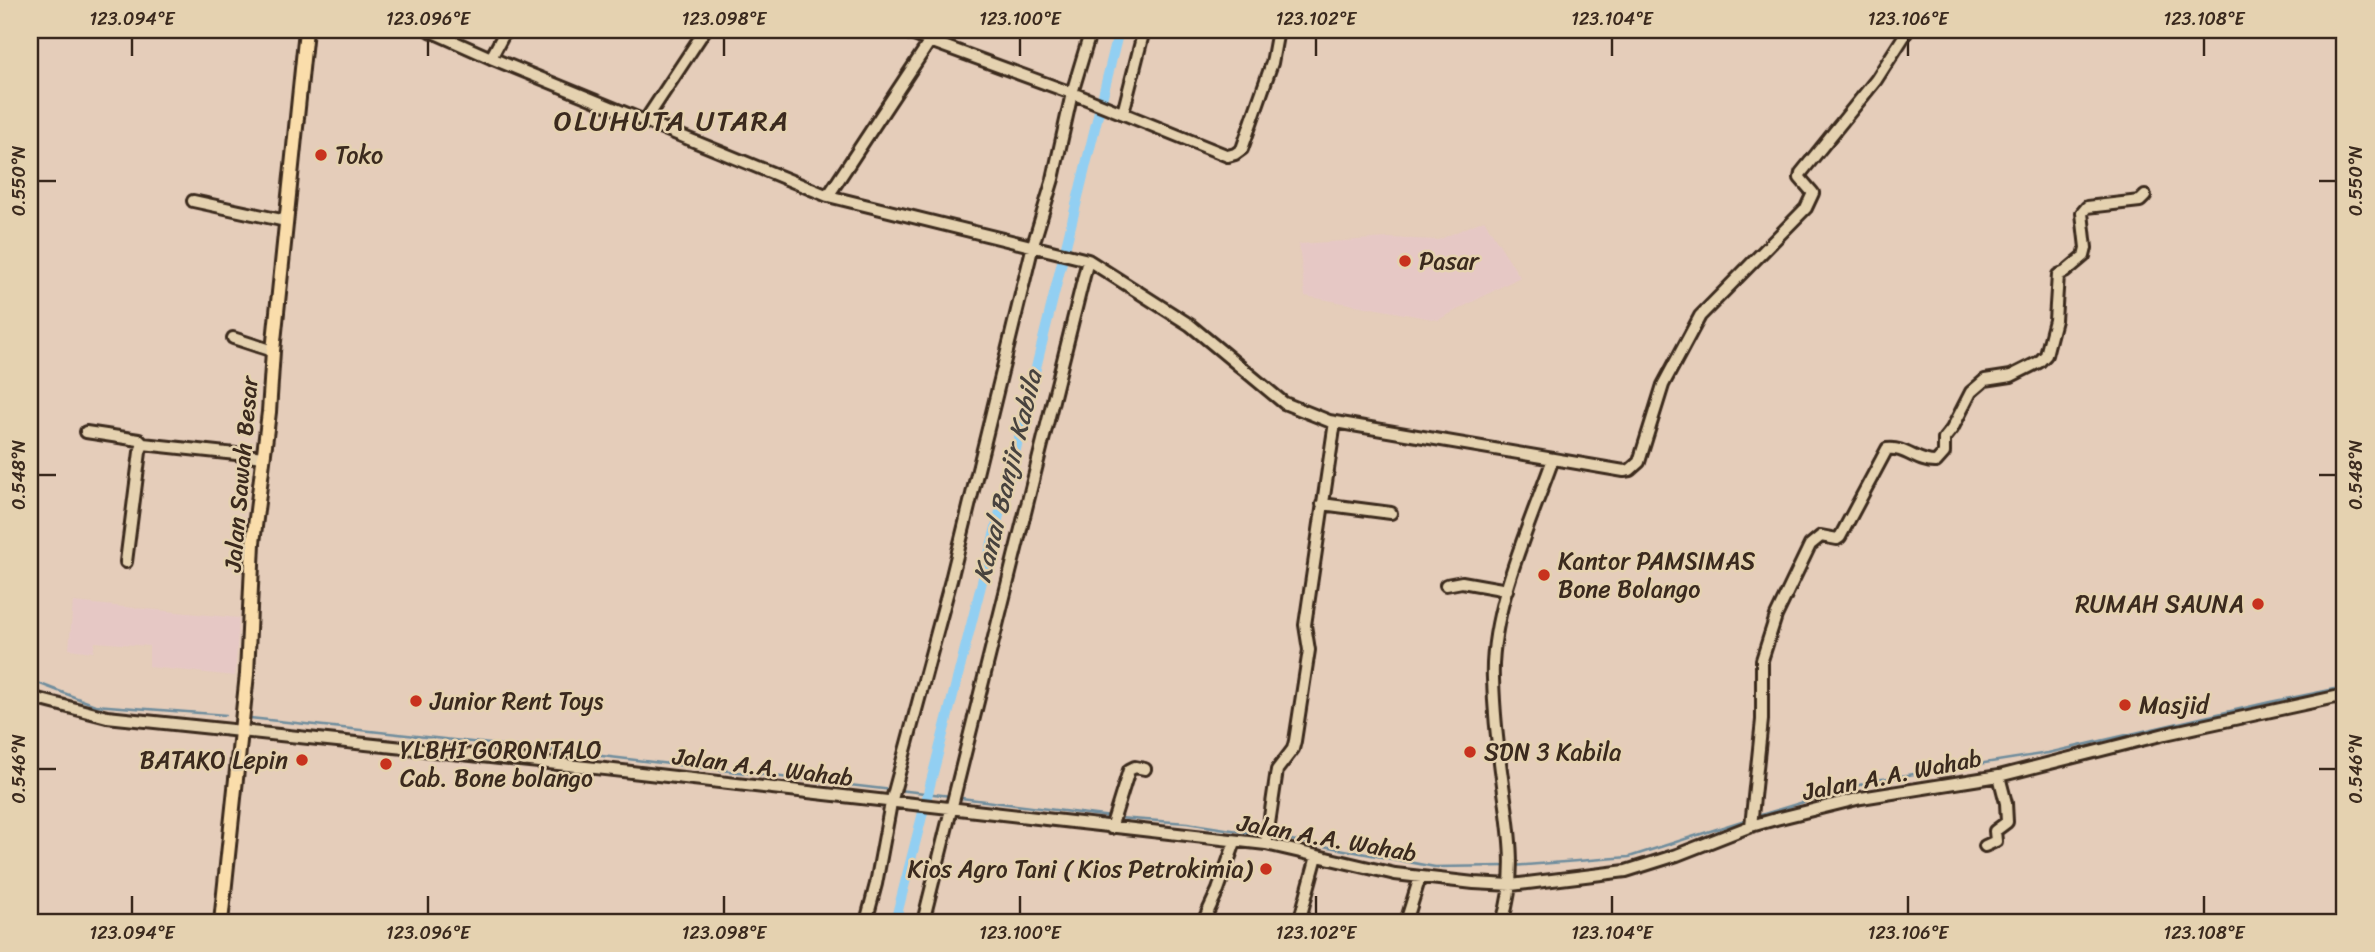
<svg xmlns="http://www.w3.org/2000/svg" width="2375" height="952" font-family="Sriracha,sans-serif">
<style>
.built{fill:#e6c8c5}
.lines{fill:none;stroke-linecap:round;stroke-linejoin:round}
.stream{stroke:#6f8d9d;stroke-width:2.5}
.canal{stroke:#92cff2;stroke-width:10}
.minor-casing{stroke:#3b2a1e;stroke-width:16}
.major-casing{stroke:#3b2a1e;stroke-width:18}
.minor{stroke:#e5d2b0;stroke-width:10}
.major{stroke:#faddab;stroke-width:12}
.ticks{fill:none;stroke:#3b2a1e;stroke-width:2.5}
.poi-dot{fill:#c8321e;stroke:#e5d2b0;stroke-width:2.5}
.labels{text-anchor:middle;stroke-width:5;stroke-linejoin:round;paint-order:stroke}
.poi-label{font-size:24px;fill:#3b2a1e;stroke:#e5d2b0;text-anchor:start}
.street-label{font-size:24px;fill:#3b2a1e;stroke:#e5d2b0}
.water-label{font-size:26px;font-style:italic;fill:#48433e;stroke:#e5d2b0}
.quarter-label{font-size:28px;letter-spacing:2px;fill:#3b2a1e;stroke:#e5d2b0}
.neatline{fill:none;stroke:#3b2a1e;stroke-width:2.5}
.ticks-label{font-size:18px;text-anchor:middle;fill:#3b2a1e}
</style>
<rect width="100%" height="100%" fill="#e5cdba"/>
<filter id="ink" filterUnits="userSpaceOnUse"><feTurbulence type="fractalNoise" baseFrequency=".0143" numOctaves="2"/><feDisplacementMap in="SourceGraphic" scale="14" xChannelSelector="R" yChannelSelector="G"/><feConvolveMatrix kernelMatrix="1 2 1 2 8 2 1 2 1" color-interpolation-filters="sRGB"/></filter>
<g filter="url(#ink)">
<path class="built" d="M1484 220 1520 277 1438 320 1305 296 1299 244 1388 238 1438 240Z
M73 602 239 618 235 676 149 667V646L95 642 93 652 69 649Z"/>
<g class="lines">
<path class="stream" d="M30 680 95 705 226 715
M250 718 593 755 892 790
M898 790 951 796
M961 798 1111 817
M1754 817 1876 780 2048 753 2270 702 2345 687
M1118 818 1187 823 1264 835
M1270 836 1435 867 1506 866
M1512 866 1629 857 1748 819"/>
<path class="canal" d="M895 922 1018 441 1119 30"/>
<g class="minor-casing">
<path id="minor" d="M428 30 491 58 828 196 1088 260 1190 325 1284 403 1329 421 1624 471 1630 470 1639 462 1663 385 1700 316 1806 208 1813 193 1800 178 1801 173 1876 80 1908 30
M900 30 1077 95 1228 156 1235 154 1242 149 1272 63 1278 30
M491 58 506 30
M1123 113 1144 30
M645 121 705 30
M828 196 930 41 935 30
M193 201 286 221
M233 338 273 351
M86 432 139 440 143 444
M1322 504 1391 513
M126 562 140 452 143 444 264 457
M1446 585 1462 582 1507 590
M30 697 107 717 605 769 1266 844 1395 874 1474 883 1511 885 1626 871 1677 855 1751 826 1776 819 1861 798 1999 776 2165 734 2345 695
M1751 826 1762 720V660L1776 616 1810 545 1821 536 1837 539 1840 537 1887 449C1904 446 1918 463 1936 462L1944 453V439L1952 429 1971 392 1985 380 2011 376 2039 362 2046 355 2055 320 2058 275 2065 272 2084 256 2086 248 2082 213 2087 207 2140 201 2145 196
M1111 828 1129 770 1135 767 1145 769
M1266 844 1277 770 1293 749 1295 741 1309 650 1305 625 1335 422
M1985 846 1996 841 1995 831 2007 822 2006 803 1999 776
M866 922 876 884 891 803 951 580 1033 245 1053 179 1072 93 1091 30
M923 922 1088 260
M1203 922 1218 890 1235 842
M1299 922 1317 856
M1406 922 1420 877
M1502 922C1517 877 1510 832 1503 785 1498 750 1494 714 1493 679 1490 610 1530 524 1553 459"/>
</g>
<g class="major-casing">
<path id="major" d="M221 922 247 674 253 543 269 412 273 351 306 30"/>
</g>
<use href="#minor" class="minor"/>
<use href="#major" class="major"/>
</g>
</g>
<path class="ticks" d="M132 38V56M428 38V56M724 38V56M1020 38V56M1316 38V56M1612 38V56M1908 38V56M2204 38V56M38 181H56M2319 181H2336M38 475H56M2319 475H2336M38 769H56M2319 769H2336M132 896V914M428 896V914M724 896V914M1020 896V914M1316 896V914M1612 896V914M1908 896V914M2204 896V914"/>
<g class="poi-dot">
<circle cx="321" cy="155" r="7"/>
<circle cx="1405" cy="261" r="7"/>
<circle cx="1544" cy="575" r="7"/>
<circle cx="2258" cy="604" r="7"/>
<circle cx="416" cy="701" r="7"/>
<circle cx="2125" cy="705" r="7"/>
<circle cx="1470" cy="752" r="7"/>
<circle cx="302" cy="760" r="7"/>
<circle cx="386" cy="764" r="7"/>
<circle cx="1266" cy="869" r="7"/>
</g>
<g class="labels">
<g class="poi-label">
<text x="335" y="163">Toko</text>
<text x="1419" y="269">Pasar</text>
<text x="1558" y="569">Kantor PAMSIMAS<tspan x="1558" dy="28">Bone Bolango</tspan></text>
<text x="2244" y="612" text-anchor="end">RUMAH SAUNA</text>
<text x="430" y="709">Junior Rent Toys</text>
<text x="2139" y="713">Masjid</text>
<text x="400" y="758">YLBHI GORONTALO<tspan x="400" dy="28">Cab. Bone bolango</tspan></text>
<text x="1484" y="760">SDN 3 Kabila</text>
<text x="288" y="768" text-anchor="end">BATAKO Lepin</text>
<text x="1252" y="877" text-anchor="end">Kios Agro Tani ( Kios Petrokimia)</text>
</g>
<g class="street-label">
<text transform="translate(241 474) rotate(-85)" y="8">Jalan Sawah Besar</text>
<text transform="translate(763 767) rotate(7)" y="8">Jalan A.A. Wahab</text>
<text transform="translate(1892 775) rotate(-11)" y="8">Jalan A.A. Wahab</text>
<text transform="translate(1327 838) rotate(10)" y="8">Jalan A.A. Wahab</text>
</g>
<g class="water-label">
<text transform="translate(1007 476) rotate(-76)" y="9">Kanal Banjir Kabila</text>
</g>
<g class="quarter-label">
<text x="672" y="130">OLUHUTA UTARA</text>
</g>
</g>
<rect width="2375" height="952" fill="none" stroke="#e5d2b0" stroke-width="77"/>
<rect x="38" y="38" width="2298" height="876" class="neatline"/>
<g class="ticks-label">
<text x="132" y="25">123.094°E</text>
<text x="428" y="25">123.096°E</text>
<text x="724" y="25">123.098°E</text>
<text x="1020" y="25">123.100°E</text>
<text x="1316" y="25">123.102°E</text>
<text x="1612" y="25">123.104°E</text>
<text x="1908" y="25">123.106°E</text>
<text x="2204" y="25">123.108°E</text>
<text transform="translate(19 181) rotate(-90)" y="6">0.550°N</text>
<text transform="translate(2356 181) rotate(-90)" y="6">0.550°N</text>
<text transform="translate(19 475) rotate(-90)" y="6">0.548°N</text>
<text transform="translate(2356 475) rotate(-90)" y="6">0.548°N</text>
<text transform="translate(19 769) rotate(-90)" y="6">0.546°N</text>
<text transform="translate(2356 769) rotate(-90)" y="6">0.546°N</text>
<text x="132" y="939">123.094°E</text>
<text x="428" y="939">123.096°E</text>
<text x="724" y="939">123.098°E</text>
<text x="1020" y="939">123.100°E</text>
<text x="1316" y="939">123.102°E</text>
<text x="1612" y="939">123.104°E</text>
<text x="1908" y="939">123.106°E</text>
<text x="2204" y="939">123.108°E</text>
</g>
</svg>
